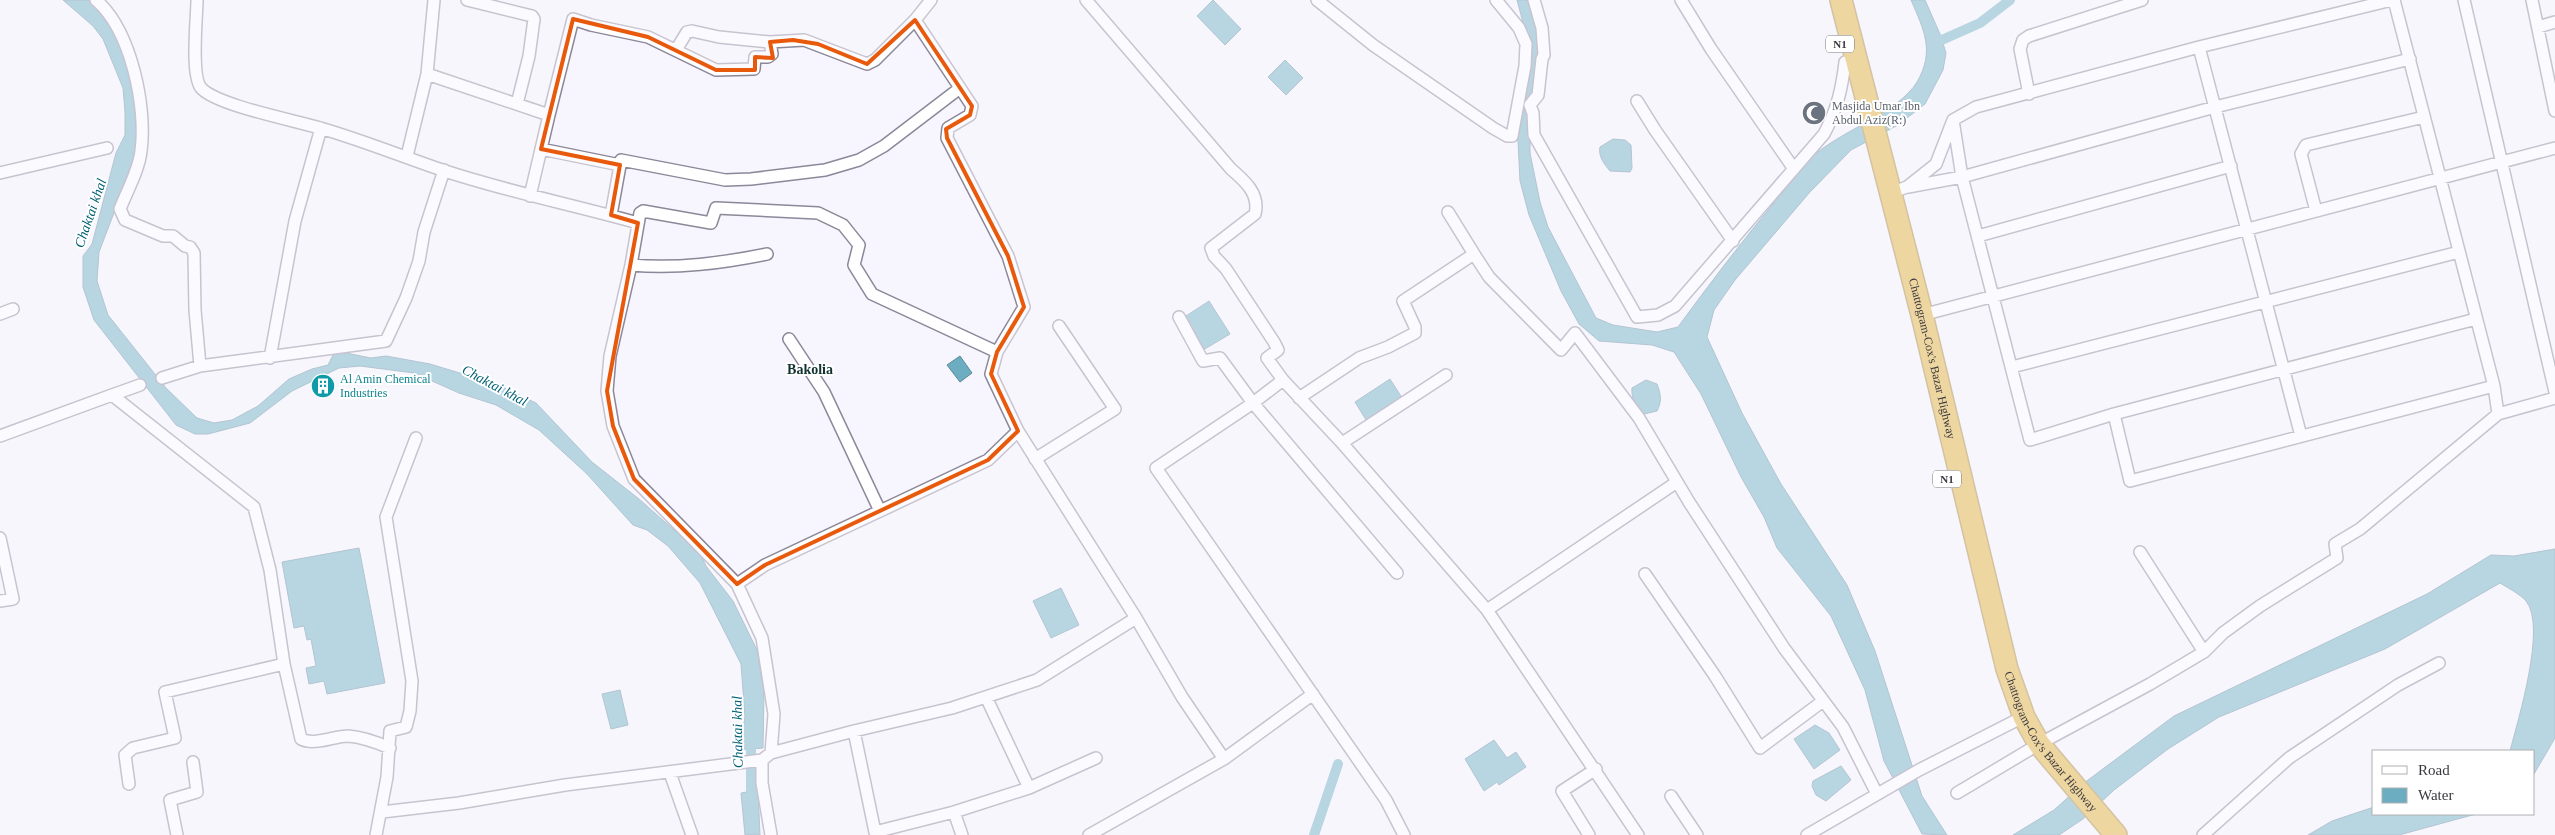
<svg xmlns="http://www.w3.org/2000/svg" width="2555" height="835" font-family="Georgia,serif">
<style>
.water{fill:#6cadc2;stroke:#5d8a9b}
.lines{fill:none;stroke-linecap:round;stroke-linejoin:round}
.canal{stroke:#6cadc2;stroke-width:10}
.street-casing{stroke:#8c8799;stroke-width:14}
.highway-casing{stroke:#a78535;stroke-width:24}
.street{stroke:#fff;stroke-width:11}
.highway{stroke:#e2af30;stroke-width:21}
.marked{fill:none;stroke:#e8590c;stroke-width:4;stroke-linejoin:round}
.labels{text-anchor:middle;stroke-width:4;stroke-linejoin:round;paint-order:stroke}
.shield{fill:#fff;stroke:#757479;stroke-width:1}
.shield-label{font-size:11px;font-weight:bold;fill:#3a383f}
.worship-label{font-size:12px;fill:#5b616d;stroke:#fff;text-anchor:start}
.street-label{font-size:12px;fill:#3a383f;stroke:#fff}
.culture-label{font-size:12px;fill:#0d838f;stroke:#fff;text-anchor:start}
.water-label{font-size:14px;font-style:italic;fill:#006176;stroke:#fff}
.neighbourhood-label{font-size:14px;font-weight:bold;fill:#113330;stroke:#fff}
</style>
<rect width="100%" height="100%" fill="#f7f5fd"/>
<path class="water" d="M63 0H93L121 42 141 115 135 158 99 252 97 281 108 315 166 388 197 418 214 423 232 420 258 406 289 379 312 369 328 365 333 355 341 352 371 358 386 356 430 364 496 384 536 403 592 462 639 499 700 553 706 566 733 601 757 650 764 692 763 748 739 750 745 717 741 664 700 583 668 546 647 530 633 525 587 474 539 430 496 405 459 393 414 373 360 366 339 368 292 391 250 423 208 434H195L176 425 94 320 83 287V256L92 244 116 153 125 135V112L123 88 103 39 93 26Z
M1213 0 1241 29 1225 45 1197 16Z
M1517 0H1532L1542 44 1530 132V153L1540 202 1548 227 1596 318 1613 325 1657 332 1678 327C1710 283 1743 240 1778 198 1789 185 1799 169 1812 157 1840 131 1898 113 1917 82 1935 51 1924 30 1911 0H1925L1940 34 1946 53 1943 70 1925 104 1898 125 1851 150 1810 192 1735 280 1714 310 1707 337 1742 413 1781 484 1847 585 1875 651 1922 796 1947 835 1922 834 1884 761 1865 690 1831 616 1777 548 1764 517 1741 477 1701 394 1674 352 1652 345 1599 341 1579 324 1561 291 1529 215 1520 181 1517 121 1525 30Z
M1285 60 1303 78 1286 95 1268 77Z
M1613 139 1625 140 1631 145 1632 168 1630 172 1610 171C1604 164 1598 156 1600 147Z
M1209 301 1230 334 1203 350 1183 318Z
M960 356 972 373 960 382 947 365Z
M1390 379 1404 401 1368 423 1355 402Z
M1646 380 1657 384C1661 394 1662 402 1657 411L1644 414C1636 409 1631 398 1632 388Z
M359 548 385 683 327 694 324 681 309 684 306 668 316 666 311 639 307 640 304 626 294 628 282 562Z
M2555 549V738L2534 774V751H2510C2518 720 2547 626 2526 601 2520 594 2508 588 2500 583L2385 649 2219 717 2168 749 2114 790 2083 819 2059 835H2013L2054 810 2084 783 2174 716 2427 594 2491 555 2514 556Z
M1061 588 1079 625 1051 638 1033 601Z
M620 690 628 725 611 729 602 694Z
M1815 725 1829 733 1840 750 1814 769 1794 739Z
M1494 740 1507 758 1516 752 1526 767 1499 785 1497 782 1484 791 1465 759Z
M1841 766 1851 780 1826 801 1816 795 1812 786 1813 781Z
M758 790 760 835H745L741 793Z
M2374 807V814H2476L2399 835H2308L2332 821Z"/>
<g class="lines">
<path class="canal" d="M1935 43 1980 23 2010 0
M751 736V791
M1314 835 1338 764"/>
<g class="street-casing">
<path id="street" d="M96 0C131 30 147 107 141 151 139 170 127 191 120 209L125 220 163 236H173L185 246 190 247 194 253 195 310 200 366
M197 0C197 17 190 78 202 89 220 106 293 120 320 128 362 140 403 157 445 171 509 192 574 205 638 223
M434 0 427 74 549 115 530 196
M467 0 532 16 534 19 529 56 517 104
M931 0 915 20 972 106 970 115 948 128 947 138 1008 256 1024 307 997 352
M1086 0 1231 169C1245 181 1260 194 1255 214L1211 248 1214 256 1226 269 1274 342 1278 350 1267 358 1283 380 1342 443 1487 610 1638 835
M1317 0 1373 45 1493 128 1507 136H1512L1525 66 1526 44 1519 28 1496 0
M1534 0 1542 28 1544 55 1542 59 1538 95 1530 105 1533 113 1534 135 1637 317 1658 315 1675 306 1824 134C1837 110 1842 88 1845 62
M1681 0 1711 49 1794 169
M2394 0 2494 386 2498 414
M2464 0 2555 392
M2532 0 2555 111
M2538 27 2555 22
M2199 47 2301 436
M676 50 687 32 692 31 719 37 770 42 804 40 867 64 875 60 915 20
M2029 94 2020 49 2023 40 2029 36 2142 0
M1637 101 1655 130 1733 241
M549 115 573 19 591 25 648 37 716 70 754 69 755 57H768L772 54 770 42
M1953 120 1962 177 2030 440 2114 414 2476 319
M541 149 620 165
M407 156 427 74
M0 173 107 148
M1908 187 1962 177 2215 107 2410 59
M1890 193 1907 187 1936 164 1953 120 1976 107 2199 47 2392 0
M2316 211 2301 154 2306 145 2424 117
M1448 212 1474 254
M611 215 621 160 725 180 751 179 825 170 859 160 884 146 960 88
M1978 236 2231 166
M631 265C678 269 722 263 767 254
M0 314 13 309
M1922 315 2555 148
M1179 317 1203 361 1220 358 1253 403 1397 573
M789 339 824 392 880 511 988 460 1018 431 991 374 997 352 872 294 854 265 859 245 843 225 818 213 716 208 711 223 643 211 640 213 631 265 610 356 607 391 613 426 634 479 737 584 765 565 880 511
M270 358 295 221 321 128
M2012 367 2459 252
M162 378 200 366 386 341 406 298 419 261 424 232 444 170
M1283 380 1253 403 1156 468 1386 800 1404 835
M112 395 140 385
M1299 398 1359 358 1388 347 1415 333V327L1403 301 1474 254 1489 277 1561 350 1575 333 1639 418 1689 502 1784 648 1843 727 1877 794
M2114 414 2130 481 2494 386
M1018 431 1136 618 1182 697 1224 759
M0 436 112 395 254 507 270 570 284 664 301 739C314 746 334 736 348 736 363 737 376 742 390 748
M1342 443 1446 375
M1035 459 1115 409 1059 326
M0 538 13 599 0 601
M2140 552 2204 652
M1645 574 1715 676 1760 748 1823 701
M737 584 762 638 774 714 771 753
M1487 610 1677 482
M986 697 1029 788
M854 731 875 832 954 812 1029 788 1096 758
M2039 744 2150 684 2204 652 2223 633 2260 606 2337 558 2335 544 2360 529 2498 414 2555 398
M762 760V783L771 835
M670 773 692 835
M129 784 125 755 133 748 175 738 165 692 284 664
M1957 793 2029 750
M1671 796 1697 835
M382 812 459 803 565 785 762 760 771 753 854 731 952 708 1037 680 1136 618
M954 812 962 835
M177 835 170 800 197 792 193 762
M376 835 387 777 390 731 406 727 410 711 412 681 386 517 416 438
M1089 835 1224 759 1313 694
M1589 835 1562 791 1596 769
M1807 835 1919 770 2015 721
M2203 835 2289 758 2398 685 2439 663"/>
</g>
<g class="highway-casing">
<g id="highway">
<path id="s1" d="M1841 0 1922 315 2007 669 2024 717 2039 744 2116 835"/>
</g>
</g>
<use href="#street" class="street"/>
<use href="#highway" class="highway"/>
</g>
<path d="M0 0H2555V835H0ZM573 19 648 37 716 70H755V57L773 58 770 42 793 40 818 44 867 64 915 20 972 106 970 115 946 129 947 138 1008 256 1024 307 997 352 991 374 1018 431 988 460 765 565 737 584 634 479 613 426 607 391 638 223 611 215 620 165 541 149Z" fill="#f7f5fd" fill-opacity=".55" fill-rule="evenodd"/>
<path class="marked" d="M573 19 648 37 716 70H755V57L773 58 770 42 793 40 818 44 867 64 915 20 972 106 970 115 946 129 947 138 1008 256 1024 307 997 352 991 374 1018 431 988 460 765 565 737 584 634 479 613 426 607 391 638 223 611 215 620 165 541 149Z"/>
<defs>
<g id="mosque-disc" transform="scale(1.25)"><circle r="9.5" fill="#6b7280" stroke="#fff"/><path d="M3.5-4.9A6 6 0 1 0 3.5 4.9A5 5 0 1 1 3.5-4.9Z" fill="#fff"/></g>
<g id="building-disc" transform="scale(1.25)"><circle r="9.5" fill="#0f9aa8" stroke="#fff"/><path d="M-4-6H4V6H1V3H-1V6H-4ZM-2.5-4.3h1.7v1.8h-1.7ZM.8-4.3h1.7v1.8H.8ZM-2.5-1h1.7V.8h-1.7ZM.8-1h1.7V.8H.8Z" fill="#fff"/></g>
</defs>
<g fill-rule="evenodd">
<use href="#mosque-disc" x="1814" y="113"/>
<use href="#building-disc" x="323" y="386"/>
</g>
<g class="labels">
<g class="shield">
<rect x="1826" y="35.5" width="28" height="17" rx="4"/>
<rect x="1933" y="470.5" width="28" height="17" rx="4"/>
</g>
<g class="shield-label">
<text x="1840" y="48">N1</text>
<text x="1947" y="483">N1</text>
</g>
<g class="worship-label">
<text x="1832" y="110">Masjida Umar Ibn<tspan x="1832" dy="14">Abdul Aziz(R:)</tspan></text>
</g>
<g class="street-label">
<text dy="4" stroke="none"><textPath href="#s1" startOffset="370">Chattogram-Cox's Bazar Highway</textPath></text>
<text dy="4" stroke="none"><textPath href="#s1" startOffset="775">Chattogram-Cox's Bazar Highway</textPath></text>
</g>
<g class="culture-label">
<text x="340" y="383">Al Amin Chemical<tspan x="340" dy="14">Industries</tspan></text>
</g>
<g class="water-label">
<text transform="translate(90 213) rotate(-71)" y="5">Chaktai khal</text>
<text transform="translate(495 385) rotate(28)" y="5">Chaktai khal</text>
<text transform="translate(737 732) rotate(-91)" y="5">Chaktai khal</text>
</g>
<g class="neighbourhood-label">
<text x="810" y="374">Bakolia</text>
</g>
</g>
<rect x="2372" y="750" width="162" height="65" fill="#ffffff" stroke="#b0afb2"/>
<rect x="2382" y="766" width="25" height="8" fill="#ffffff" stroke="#b0afb2"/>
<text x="2418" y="775" font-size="15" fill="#3a383f">Road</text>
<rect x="2382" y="788" width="25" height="15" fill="#6cadc2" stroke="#b0afb2"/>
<text x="2418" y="800" font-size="15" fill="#3a383f">Water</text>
</svg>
